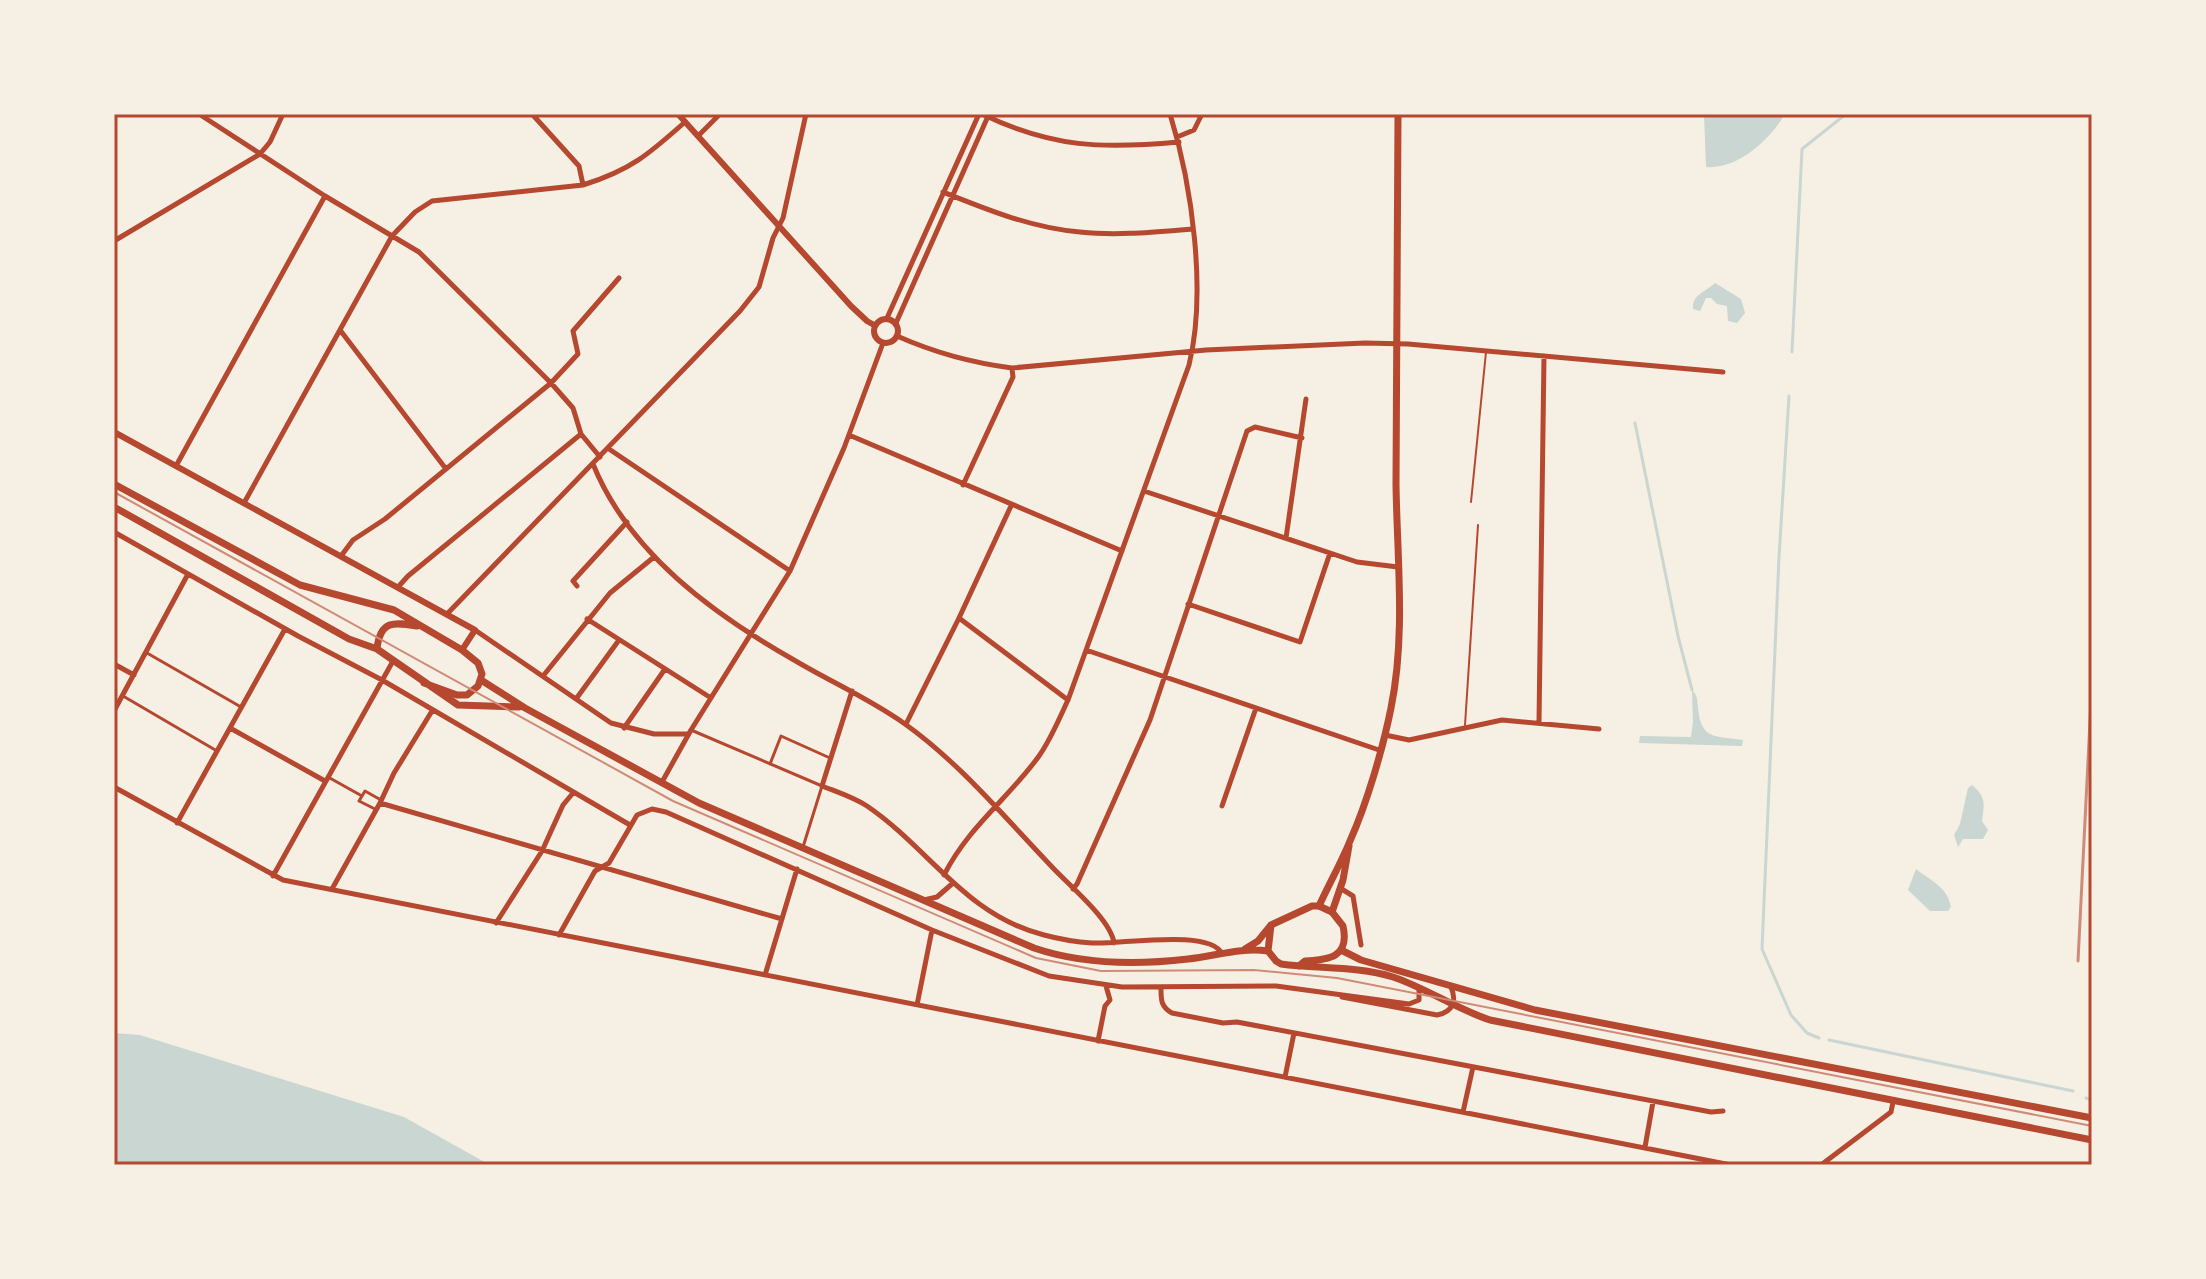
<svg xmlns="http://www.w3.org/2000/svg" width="2206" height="1279" font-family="Commissioner,sans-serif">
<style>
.water{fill:#c9d6d2}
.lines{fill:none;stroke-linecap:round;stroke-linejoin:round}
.stream{stroke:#c9d6d2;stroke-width:3}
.service{stroke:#b5482f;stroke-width:2}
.pedestrian{stroke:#b5482f;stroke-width:3}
.minor{stroke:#b5482f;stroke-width:5}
.tertiary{stroke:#b5482f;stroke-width:6}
.secondary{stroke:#b5482f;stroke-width:7}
.primary{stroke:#b5482f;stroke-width:7}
.tram{stroke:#cf8b77;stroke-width:2}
.rail{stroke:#cf8b77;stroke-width:3}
.neatline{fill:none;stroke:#b5482f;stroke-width:3}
</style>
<rect width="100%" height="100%" fill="#f6efe4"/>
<path class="water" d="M1704 114H1785C1770 140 1737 170 1706 167Z
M1715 283 1741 299 1745 313 1737 323 1728 321 1727 306 1717 304 1711 298H1706L1700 311 1693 309C1692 294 1706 292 1715 283Z
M1692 690C1698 696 1697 700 1698 708 1701 740 1715 736 1743 740L1742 746 1639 743 1640 736 1691 737 1693 722Z
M1972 785C1987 798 1984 804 1982 821L1988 830 1983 839H1963L1958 847 1954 835 1960 824 1968 788Z
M1916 869C1931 881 1947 886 1951 907L1948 911H1930L1908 890Z
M114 1033 140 1035 404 1117 490 1165H114Z"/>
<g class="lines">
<path class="stream" d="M1792 352 1802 149 1846 114
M1789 396 1779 557 1762 949 1791 1015 1807 1033 1819 1038
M1635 423 1678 636 1692 690
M1829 1040 2073 1091
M2086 1098 2092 1100"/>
<path class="service" d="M1471 502 1486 352
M1465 725 1478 525"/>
<path class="pedestrian" d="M147 653 241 707
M123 696 217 751
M691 730 822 786 803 847
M770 764 781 736 830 758
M328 777 362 796
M375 809 359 801 365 791 381 800"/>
<path class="minor" d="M199 114 325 196 419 252 551 383 573 408 581 434 600 457
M532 114 579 166 583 185
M982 114C1052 148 1103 149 1179 142
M698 136 720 114
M1177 137 1194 130 1202 114
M943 192C988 210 1032 228 1080 232 1117 236 1155 232 1192 229
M114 241 260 154 270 142 283 114
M887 318 979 114
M896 323 989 114
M340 330 446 469
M897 336C933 352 973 363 1012 368L1206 350 1365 343 1408 344 1723 372
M849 435 1122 551
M609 449 790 571
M593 464C629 553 713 614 794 660 831 682 870 699 905 724 961 764 1006 819 1054 869 1070 886 1111 920 1114 943
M176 466 325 196
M963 485 1013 377 1012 369
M1144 491 1357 562 1398 567
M244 503 392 236 415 212 432 201 583 185C631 170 649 154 685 122
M114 532 298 636 382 680 630 825
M1286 538 1306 399
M341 556 353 540 385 519 551 383 578 354 573 331 619 278
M577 586 573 581 627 522
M398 587 408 576 581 434
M1188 604 1300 642 1330 553
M447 614 740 311 759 287 773 238 783 218 806 114
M959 618 1068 700
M587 619 711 698
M475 630 611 723 654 734H687
M1086 650 1379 750
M114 664 134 675
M543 676 610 593 654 557
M852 691 822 786C837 792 853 797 867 806 930 849 965 915 1044 935 1059 939 1076 942 1092 943 1118 945 1211 928 1222 954
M576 699 619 640
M114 711 188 574
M1539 723 1544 356
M906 724 959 618 1011 506
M230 728 325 781
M624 728 665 669
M1385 735 1409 740 1502 720 1599 729
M662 782 691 730 790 571 844 448 883 343
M114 787 283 880 1731 1165
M380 803 782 919
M1222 806 1256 708
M177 823 285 629
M944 875C969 826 1008 799 1039 756 1051 739 1059 719 1068 700L1189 365C1207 292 1192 185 1170 114
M273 876 393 661
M1340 888 1353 896 1361 945
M332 889 380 803 394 773 432 711
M1073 889 1077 884 1150 720 1247 431 1255 427 1302 438
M924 900 937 897 953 883
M496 923 542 851 563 805 573 793
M559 935 595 871 609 863 637 815 652 809 666 812 932 930 1049 976 1122 987 1276 986 1409 1004 1419 1000V989
M765 975 797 869
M1161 989C1161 1000 1161 1007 1172 1013L1223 1023 1237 1022 1711 1112 1723 1111
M1342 997 1437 1015C1453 1012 1457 1001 1451 987
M917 1005 932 930
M1098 1041 1105 1006 1110 1000 1106 986
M1285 1077 1294 1033
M1463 1112 1473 1067
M1645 1147 1653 1102
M1821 1165 1891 1112 1893 1102"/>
<path class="tertiary" d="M678 114 851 306 867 321 874 325
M874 331a12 12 0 1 1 24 0a12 12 0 1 1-24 0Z
M114 432 475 630 462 650"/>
<path class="secondary" d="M1319 906C1329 884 1341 863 1350 841 1367 803 1383 748 1391 708 1406 635 1397 557 1396 484 1396 360 1398 237 1398 114
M1332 912 1343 880 1349 846"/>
<path class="primary" d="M114 484 300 585 394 610 462 650 478 663 482 674 478 686 467 695H457L424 683
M114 507 349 639 377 649 458 705 519 707
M377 649C380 620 394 622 417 626
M481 680 525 708 699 803 1034 948C1084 965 1137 965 1188 959 1216 956 1241 947 1268 951
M1271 925 1268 951 1276 961 1281 964C1318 969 1357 966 1393 977 1426 988 1456 1009 1490 1020L2092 1140
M1245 949 1258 941 1271 925 1312 906H1319L1332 912 1343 926C1350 957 1329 960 1305 961L1299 966
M1341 950 1361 960 1535 1010 2092 1118"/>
<path class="tram" d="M114 492 673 801 1036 958 1101 971 1254 970 1337 978 2092 1126"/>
<path class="rail" d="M2078 961 2092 681"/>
</g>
<rect width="2206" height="1279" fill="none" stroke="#f6efe4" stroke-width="232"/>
<rect x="116" y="116" width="1974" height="1047" class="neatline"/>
</svg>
